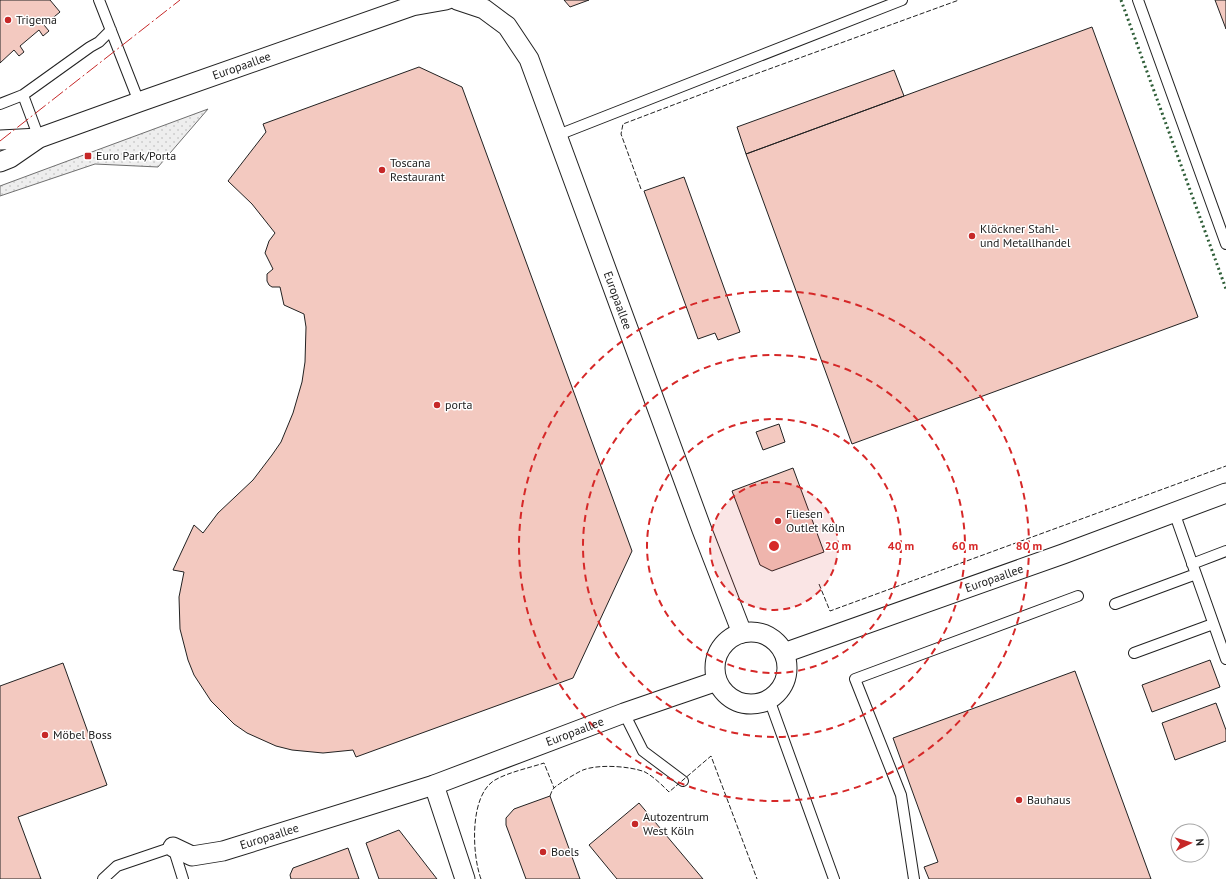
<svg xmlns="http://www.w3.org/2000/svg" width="1226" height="879" font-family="'PT Sans',sans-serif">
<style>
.grass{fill:url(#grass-dots);stroke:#6f6f6f}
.building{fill:#f3c9c0;stroke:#222}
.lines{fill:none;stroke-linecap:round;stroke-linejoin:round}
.lane-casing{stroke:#222;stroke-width:12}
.street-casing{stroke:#222;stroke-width:21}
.lane{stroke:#fff;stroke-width:10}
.street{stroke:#fff;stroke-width:19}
.hedge{stroke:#2f5e38;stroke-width:3;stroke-dasharray:2 3;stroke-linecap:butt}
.fence{stroke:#222;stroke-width:1;stroke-dasharray:5 2;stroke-linecap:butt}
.power{stroke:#c62828;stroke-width:1;stroke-dasharray:14 3 2 3;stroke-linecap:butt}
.ring{fill:none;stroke:#d62828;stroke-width:2;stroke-dasharray:7 5}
.poi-dot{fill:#c62828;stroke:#fff;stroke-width:1.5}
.labels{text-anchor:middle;stroke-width:3;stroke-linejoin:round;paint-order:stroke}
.poi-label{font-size:12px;fill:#222;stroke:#fff;text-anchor:start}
.street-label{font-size:12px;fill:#222;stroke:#fff}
.centre{fill:#d62828;stroke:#fff;stroke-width:2}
.ring-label{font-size:12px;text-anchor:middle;font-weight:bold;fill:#d62828;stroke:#fff;stroke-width:3;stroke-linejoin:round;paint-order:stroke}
</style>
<defs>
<pattern id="grass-dots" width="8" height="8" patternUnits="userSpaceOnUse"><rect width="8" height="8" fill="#eee"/><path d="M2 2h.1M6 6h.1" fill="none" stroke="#ccc" stroke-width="1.8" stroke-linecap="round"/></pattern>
</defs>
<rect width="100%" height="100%" fill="#fff"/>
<path class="grass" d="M208 109 158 167 95 164 0 196V186Z"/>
<path class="building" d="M0 0H50L60 12 44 25 49 31 43 36 39 30 20 46 24 52 19 56 14 50 0 63Z
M564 0H589L570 7Z
M1215 0H1226V29Z
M1092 27 1198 317 852 444 746 154Z
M419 67 462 87 632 551 573 678 356 757 353 750 323 753 292 750 276 746 247 733 234 724 211 701 194 675 188 660 180 629 179 597 184 572 173 570 194 525 203 533 218 513 253 480 272 455 281 442 293 413 302 382 305 362 306 327 304 314 284 305 280 287H272L269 285 267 281V274L273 269 265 253 269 241 275 233 252 204 228 181 266 132 263 124Z
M894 70 904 96 746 154 737 127Z
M684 177 740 332 718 340 715 333 698 339 644 191Z
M779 424 785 442 763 450 756 432Z
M793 468 824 552 772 571 760 565 732 491Z
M1210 660 1220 687 1152 712 1142 685Z
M63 663 107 785 18 817 41 879H0V686Z
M1075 671 1151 879H929L924 867 938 862 893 738Z
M1216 703 1226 730V741L1175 760 1162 723Z
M550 796 580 879H526L506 825V818L514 809Z
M639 803 703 879H617L589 845Z
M399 830 437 879H379L366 843Z
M348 848 359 879H291L290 875 293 868Z"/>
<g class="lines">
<g class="lane-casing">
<path id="lane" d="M99 0 139 102
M1138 0 1226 244
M23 95 39 138
M0 104 23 95 90 47 99 42 111 30
M558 135 902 0
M1174 512 1226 659
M1192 564 1226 551
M1115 604 1196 574
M1134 653 1213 624
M769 699 834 879
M624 713 643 751 683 781
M103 879 117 866 173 847 183 879
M914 879 901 795 855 679 1078 596"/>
</g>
<g class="street-casing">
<g id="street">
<path id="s1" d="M457 0 484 9 507 26 529 59 702 530 742 633"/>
<path d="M0 140 39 138"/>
<path id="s2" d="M0 162 10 158 39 138 139 102 412 6 446 0"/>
<circle cx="751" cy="668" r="36"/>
<path id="s3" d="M784 653 1063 554 1226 493"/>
<path d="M434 785 465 879"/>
<path id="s4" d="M173 847 192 856 223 851 434 785 624 713 717 681"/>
</g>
</g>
<use href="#lane" class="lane"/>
<use href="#street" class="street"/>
<path class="hedge" d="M1121 0 1226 289"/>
<path class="fence" d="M641 189 621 134 623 124 739 80 959 0
M819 584 830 611 1226 466
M550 796C551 793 552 790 554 788 558 784 578 772 583 770 598 764 630 766 645 772 654 777 662 785 669 792L711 756 757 879
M481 879C472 855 469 795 495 780 509 772 529 768 544 763L554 788"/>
<path class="power" d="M0 141 180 0"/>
</g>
<circle cx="774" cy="546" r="64" fill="#d62828" fill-opacity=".12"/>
<g class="ring">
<circle cx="774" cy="546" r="64"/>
<circle cx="774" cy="546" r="127"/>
<circle cx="774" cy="546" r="191"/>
<circle cx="774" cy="546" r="255"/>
</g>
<g class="poi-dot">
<circle cx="8" cy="20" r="4"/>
<rect x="84" y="152" width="8" height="8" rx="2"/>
<circle cx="382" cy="170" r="4"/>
<circle cx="972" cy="236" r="4"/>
<circle cx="437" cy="405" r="4"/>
<circle cx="778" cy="521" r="4"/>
<circle cx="45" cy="735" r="4"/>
<circle cx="1019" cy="800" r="4"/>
<circle cx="635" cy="824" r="4"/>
<circle cx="543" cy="852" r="4"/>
</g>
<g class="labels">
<g class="poi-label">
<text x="16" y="24">Trigema</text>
<text x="96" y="160">Euro Park/Porta</text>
<text x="390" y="167">Toscana<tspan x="390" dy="14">Restaurant</tspan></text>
<text x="980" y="233">Klöckner Stahl-<tspan x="980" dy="14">und Metallhandel</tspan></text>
<text x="445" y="409">porta</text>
<text x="786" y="518">Fliesen<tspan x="786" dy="14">Outlet Köln</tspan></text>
<text x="53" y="739">Möbel Boss</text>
<text x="1027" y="804">Bauhaus</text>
<text x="643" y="821">Autozentrum<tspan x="643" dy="14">West Köln</tspan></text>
<text x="551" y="856">Boels</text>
</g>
<g class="street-label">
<text dy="4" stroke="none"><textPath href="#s2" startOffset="261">Europaallee</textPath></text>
<text dy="4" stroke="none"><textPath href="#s1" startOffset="354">Europaallee</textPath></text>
<text dy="4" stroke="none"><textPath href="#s3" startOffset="223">Europaallee</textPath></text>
<text dy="4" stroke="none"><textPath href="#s4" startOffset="424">Europaallee</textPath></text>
<text dy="4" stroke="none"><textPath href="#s4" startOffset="101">Europaallee</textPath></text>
</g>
</g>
<circle cx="774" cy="546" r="6" class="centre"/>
<g class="ring-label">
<text x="838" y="550">20 m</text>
<text x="901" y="550">40 m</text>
<text x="965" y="550">60 m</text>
<text x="1029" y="550">80 m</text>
</g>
<g transform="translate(1190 843) rotate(85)"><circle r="19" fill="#ffffff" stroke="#a7a7a7"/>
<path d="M0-3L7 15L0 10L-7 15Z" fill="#c62828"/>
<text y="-6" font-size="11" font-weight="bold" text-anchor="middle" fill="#222222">N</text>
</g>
</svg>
